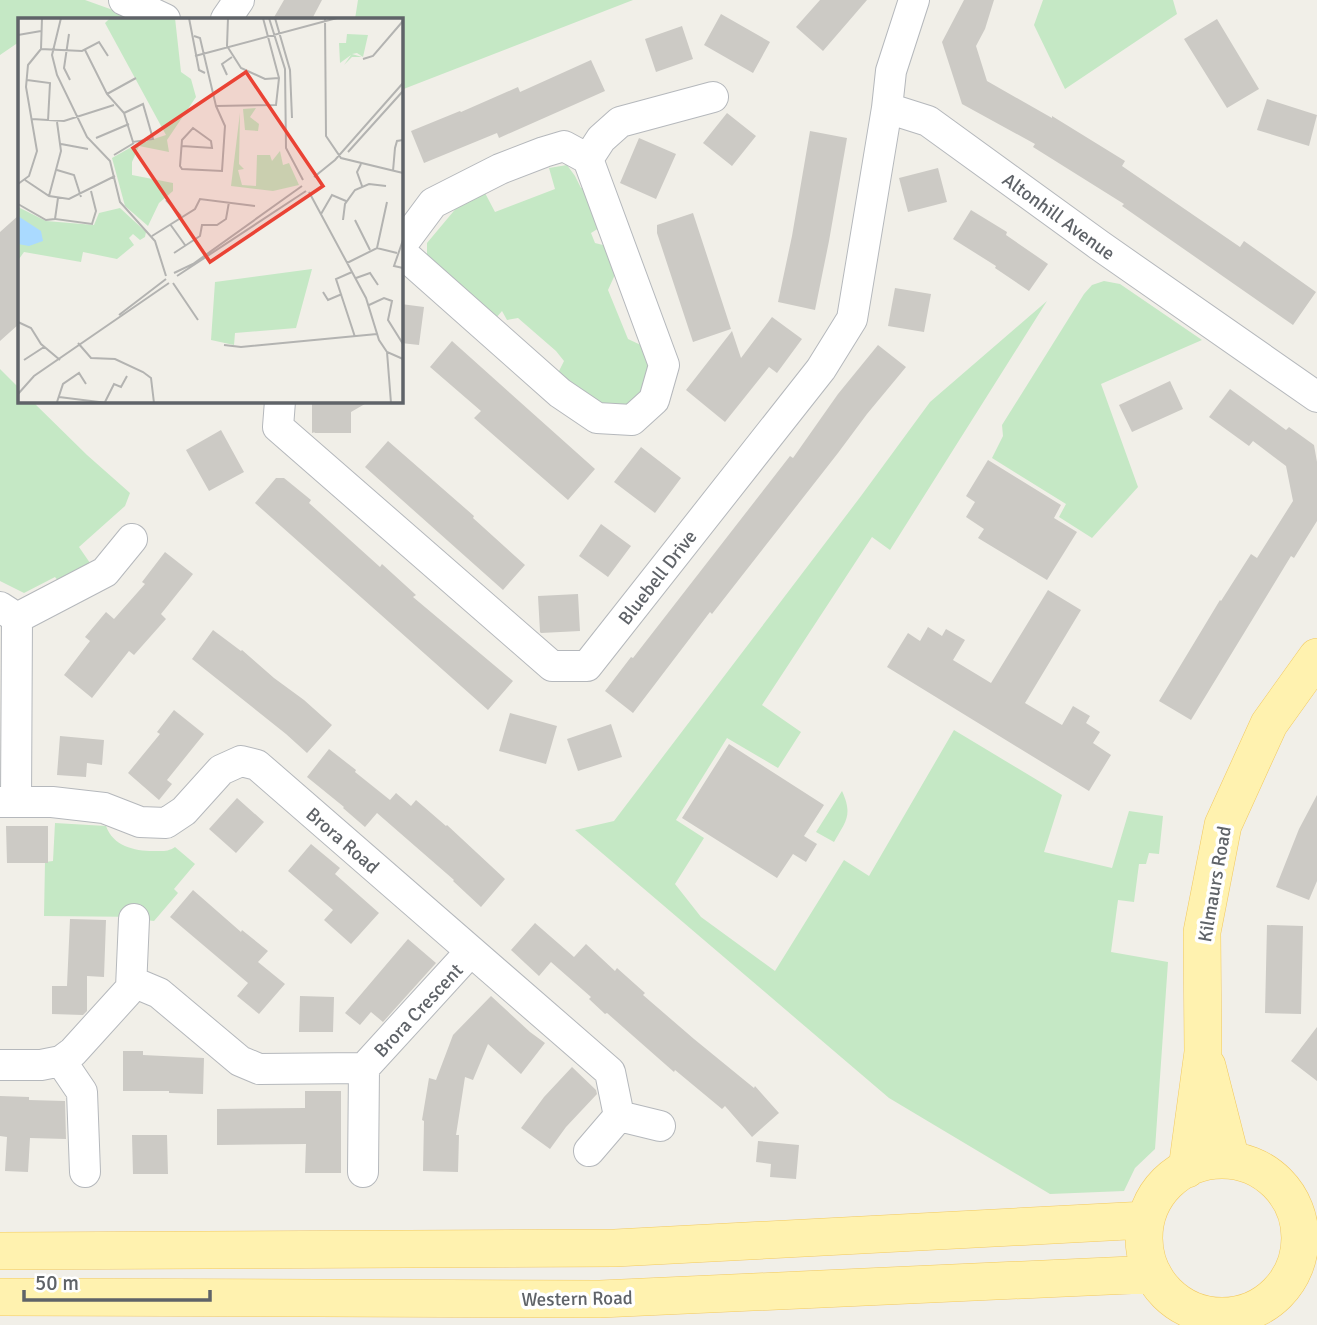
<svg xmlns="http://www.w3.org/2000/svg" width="1317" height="1325" font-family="Signika,sans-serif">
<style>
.green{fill:#c5e8c5}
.building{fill:#cccac5}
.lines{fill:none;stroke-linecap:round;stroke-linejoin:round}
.minor-casing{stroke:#b5b8bc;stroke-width:32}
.major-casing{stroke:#f2c960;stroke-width:38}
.minor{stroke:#fff;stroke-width:30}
.major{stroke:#fff2af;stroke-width:37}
.labels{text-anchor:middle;stroke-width:7;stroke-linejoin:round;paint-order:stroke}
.street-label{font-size:19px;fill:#5f6368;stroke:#fff}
.inset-road{fill:none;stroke:#b3b3b1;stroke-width:2}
.view{fill:#ea4335;fill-opacity:0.15;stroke:#ea4335;stroke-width:3.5}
.inset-edge{fill:none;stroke:#5f6368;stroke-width:3.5}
</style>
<rect width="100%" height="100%" fill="#f1efe8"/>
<path class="green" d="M0 0H85L138 19H59L57 18 54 19H19V42L0 55Z
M358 0H633L401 90V19H355Z
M1043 0H1173L1177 14 1065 89 1034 25Z
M567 165 575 176 581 188H588L599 228 591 233 595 243 611 247 618 268 608 290 628 339 645 347 650 369 648 390 633 404 615 411 594 406 558 373 564 361 556 351 518 318 507 320 502 311 496 318 431 262 427 255V243L458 206 485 193 495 212 555 189 549 168Z
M1104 281 1120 284 1202 340 1101 384 1138 487 1092 538 1059 517 1066 504 992 458 1003 436 1002 425 1084 294 1092 285Z
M1047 301 890 550 872 537 762 705 801 732 778 768 727 738 676 820 704 838 675 884 701 917 775 971 844 860 869 876 954 730 1062 795 1044 852 1112 868 1129 811 1163 816 1159 854 1149 853 1146 864H1139L1134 902 1118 900 1111 952 1168 962 1155 1149 1135 1168 1124 1191 1050 1194 889 1098 575 830 614 821 861 496 930 402Z
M0 369 19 388V401H32L87 455 130 493 125 506 79 547 90 563 59 582 55 577 24 593 0 581Z
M842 791C853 815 846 821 834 842L816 832Z
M55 823 106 826C113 846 134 851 153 851 162 851 168 852 175 847L195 864 174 889 178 893 154 921 145 920V917L44 916 45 862 53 861Z"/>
<path class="building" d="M284 0H322L312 19H273Z
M820 0H867L823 51 796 27Z
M964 0H994L985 29 976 46 987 81 1052 118V116L1125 161 1122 166 1240 247 1244 241 1316 292 1293 325 1122 206 1124 204 1033 147 1035 144 962 104 942 42Z
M721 14 770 42 753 73 704 45Z
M1217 19 1259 89 1227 108 1184 39Z
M682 26 693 59 656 72 645 39Z
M591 60 605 91 499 138 497 133 424 163 411 131 460 111 461 112 518 87 520 92Z
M1267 99 1317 115 1309 146 1257 130Z
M727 113 756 136 732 166 703 143Z
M810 131 847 138 829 241 815 310 778 302 792 236Z
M639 138 676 154 656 199 620 183Z
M938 168 947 202 908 212 899 178Z
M971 210 1007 232 1006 235 1048 264 1029 291 995 268 996 266 953 239Z
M693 213 731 329 693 342 657 233V225Z
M19 215V324L0 341V232Z
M895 288 931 294 924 332 888 326Z
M401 304 424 307 419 345 401 343Z
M772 317 802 339 777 373 769 367 725 422 686 390 732 331 741 358Z
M452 341 595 469 568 500 474 418 481 411 430 367Z
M878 345 906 367 867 414 838 453 712 614 710 612 633 713 605 691 631 657 633 658 790 456 793 458 838 394Z
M1170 381 1183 409 1132 432 1119 405Z
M1230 389 1286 430 1289 427 1314 445 1317 462V521L1294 558 1291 556 1191 720 1159 701 1220 600 1221 601 1251 554 1257 558 1293 501 1286 466 1253 441 1249 446 1209 417Z
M312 401H370L351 412V433H314L315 432 312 433Z
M221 430 244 472 209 491 186 450Z
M388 441 474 516 473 518 525 565 503 590 365 467Z
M641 447 681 478 655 513 614 482Z
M988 460 1061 505 1054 518 1077 532 1047 580 978 538 984 529 966 517 975 502 966 496Z
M276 478H284L311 500 309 503 380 567 382 564 416 595 413 597 513 681 488 710 255 503Z
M601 524 631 546 608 577 579 556Z
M165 552 193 574 161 614 166 619 134 655 129 651 92 698 64 675 90 641 85 637 106 612 114 619 145 584 142 582Z
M1048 590 1081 610 1025 703 1062 725 1073 706 1090 716 1086 723 1100 732 1093 743 1111 755 1089 791 887 667 908 633 920 641 928 627 942 636 946 629 965 640 953 660 991 683Z
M578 594 580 631 541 633 540 632 538 596Z
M213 630 241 651 242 650 274 678 304 700 332 725 307 753 286 734 192 659Z
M174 710 204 734 167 780 172 784 159 800 128 773 160 734 157 732Z
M510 713 557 726 546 764 499 751Z
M611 724 622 757 578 771 567 739Z
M60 736 104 740 102 765 87 763 86 777 57 775Z
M729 744 824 805 804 836 817 844 806 862 793 854 777 878 682 818Z
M329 749 356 770 355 772 390 800 396 793 411 806 416 800 446 826 447 825 505 879 481 907 453 881 454 880 377 813 365 827 343 808 344 807 307 777Z
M1317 795V881L1309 900 1276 887 1299 829Z
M237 798 264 822 236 853 209 829Z
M6 826H48V863H7Z
M311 844 340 868 335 874 379 913 351 944 324 920 333 910 288 871Z
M193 890 241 932 242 930 268 951 258 962 285 984 259 1014 237 996 248 983 170 917Z
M70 919 106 920 104 977 87 976V1011L83 1015 52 1014V986H67Z
M535 923 574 957 586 944 615 971 617 968 645 993 643 995 694 1039 754 1088 755 1086 779 1113 752 1137 725 1106 722 1109 675 1070 674 1072 607 1013 605 1014 589 999 591 997 551 962 539 976 511 950Z
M1267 925 1303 926 1301 1014 1265 1013Z
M408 939 436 963 383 1022 371 1012 360 1025 345 1013Z
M300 996 334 997 333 1032H299Z
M491 996 530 1032 545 1043 521 1074 488 1044 473 1080 465 1077 456 1135H459L458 1172 423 1171 424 1121 422 1120 429 1078 436 1080 453 1035Z
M1317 1027V1081L1291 1061Z
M123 1051H143V1055L204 1058 203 1094 169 1093V1091H123Z
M572 1067 596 1090 597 1094 566 1127 550 1149 521 1128 544 1097Z
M305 1091H341V1173H305L306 1144 217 1145V1109L305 1108Z
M0 1096 29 1097V1100L65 1101 66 1139 30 1138 28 1172 5 1171 7 1137 0 1136Z
M132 1135H167L168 1174H133Z
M758 1141 799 1145 796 1179 770 1177 771 1164 756 1162Z"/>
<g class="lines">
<g class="minor-casing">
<path id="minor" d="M124 0 165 19
M914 0 891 71 887 108 928 121 1099 245 1317 397
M226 19 239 0
M588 159 601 139 620 122 713 97
M401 246 433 203 500 169 544 152 564 146 588 159 664 365 654 400 632 420 597 418 560 393 401 252
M280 401 278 427 552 666H587L821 369 852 319 887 108
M0 607 17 618 16 802
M17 618 105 572 132 539
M0 802H52L104 808 140 822 166 823 184 811 221 770 241 761 257 765 610 1072 619 1116 660 1126
M131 988 134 919
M61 1061 82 1092 85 1172
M0 1065H41L61 1061 73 1052 131 988 140 985 159 993 240 1061 259 1069 364 1068 471 951
M589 1151 619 1116
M363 1172 364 1068"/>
</g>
<g class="major-casing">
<path id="major" d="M1207 1066 1231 1160
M1144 1238a78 78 0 1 1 156 0a78 78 0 1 1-156 0Z
M1187 1169 1203 1052 1202 932 1223 825 1269 724 1317 657
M0 1251 615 1248 1146 1220
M0 1297 600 1299 1153 1274"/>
</g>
<use href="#minor" class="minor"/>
<use href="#major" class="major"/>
</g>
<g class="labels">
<g class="street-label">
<text transform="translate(1059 216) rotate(36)" y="7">Altonhill Avenue</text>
<text transform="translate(657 577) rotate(-52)" y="7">Bluebell Drive</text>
<text transform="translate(343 840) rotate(41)" y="7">Brora Road</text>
<text transform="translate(1214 884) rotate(-80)" y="7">Kilmaurs Road</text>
<text transform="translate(418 1010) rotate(-47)" y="7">Brora Crescent</text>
<text transform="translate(577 1298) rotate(-1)" y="7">Western Road</text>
</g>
</g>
<g transform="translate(18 18)">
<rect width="385" height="385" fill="#f1efe8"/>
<path d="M92 0H157L163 54 173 61 178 79 149 122 151 134 121 128 114 144V157L155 165V173L141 185 130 208 107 188 94 140 117 127 148 117 87 5ZM329 16 350 17 345 39 339 35 334 36 344 39H334L326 47 333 37 322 45 321 25H328ZM238 90 232 99 241 106 240 113 227 112 225 91ZM222 95 221 146 226 151 220 152 224 167 238 168 239 137H252L254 143 262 133 265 147 271 145 281 167 255 173 213 168ZM0 189 28 203 76 207 81 195 102 190 128 214 127 219 122 222 115 216 111 220 116 227 99 241 65 234 63 244 6 234 1 241ZM294 251 278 310 217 315 216 327 193 322 197 264Z" fill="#c5e8c5"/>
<path d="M0 198 23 213 25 223 11 228 0 226Z" fill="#aadaff"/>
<path class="inset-road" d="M24 0 23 31 64 33 81 24 90 38M43 0 34 37 39 57 69 119 92 143 102 184 137 223 148 258M171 0 181 52 187 55M210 0 209 28 223 50 247 61 261 60M251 0 267 51 268 130 285 162M257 0 272 52 274 100M307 0 308 118 323 140 385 155M51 16 46 50 52 62M0 17 23 13M176 18 182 20 198 88 258 87 261 60 245 0M67 32 89 76 106 95 115 124 135 121 125 86 106 95M177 38 319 0M345 41 355 38 385 3M209 57 204 46 214 39M9 62 32 65 30 103M89 76 118 60M14 101 46 103 96 87M78 120 111 106M43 126 70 131M164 128 194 130 193 123 175 110 164 122 162 148 164 151 204 153 207 108 198 88M330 134 385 73M96 137 116 125M343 146 339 154 344 168M39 152 56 157 63 179M375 153 377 130 379 123 385 122M296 159 317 142 385 65M7 162 31 178 51 181 97 158M0 166 11 158 19 133 8 69 10 47 23 31M291 174 348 280 361 322 369 334 385 341M31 178 43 133 39 104M40 180 37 201 74 206 78 193 73 173M148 182 163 198M0 186 28 202 37 201M303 196 314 177 328 183M325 202 327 186 337 172 351 166 368 168M337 202 352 232M152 206 167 227M134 218 177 191 182 181 237 188M385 222 376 248 385 250M359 230 369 184M156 235 182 218 184 207H199L208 201 211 184M329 245 359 230 379 235M334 254 318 261 337 319M156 255 175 246 284 168M159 258 288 173M338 260 352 255 360 267M155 265 180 302M305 274 310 282 324 276M351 287 366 280 374 283 370 302 385 326M101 297 148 261M0 304 13 310 23 326 42 342M60 325 73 340 97 341 125 354 133 360 136 385M206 327 223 329 359 316M369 334 373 385M6 342 26 329M0 376 16 358 151 265M41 379 89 385M39 384 45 366 61 355 68 366M87 384 96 366 103 369 109 358"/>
<path class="view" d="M228 54 305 168 192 244 115 130Z"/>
<rect width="385" height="385" class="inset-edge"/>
</g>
<path d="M24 1290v10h186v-10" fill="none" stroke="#5f6368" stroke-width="3.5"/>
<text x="35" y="1290" font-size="21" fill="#5f6368" stroke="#ffffff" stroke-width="5" paint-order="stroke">50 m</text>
</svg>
